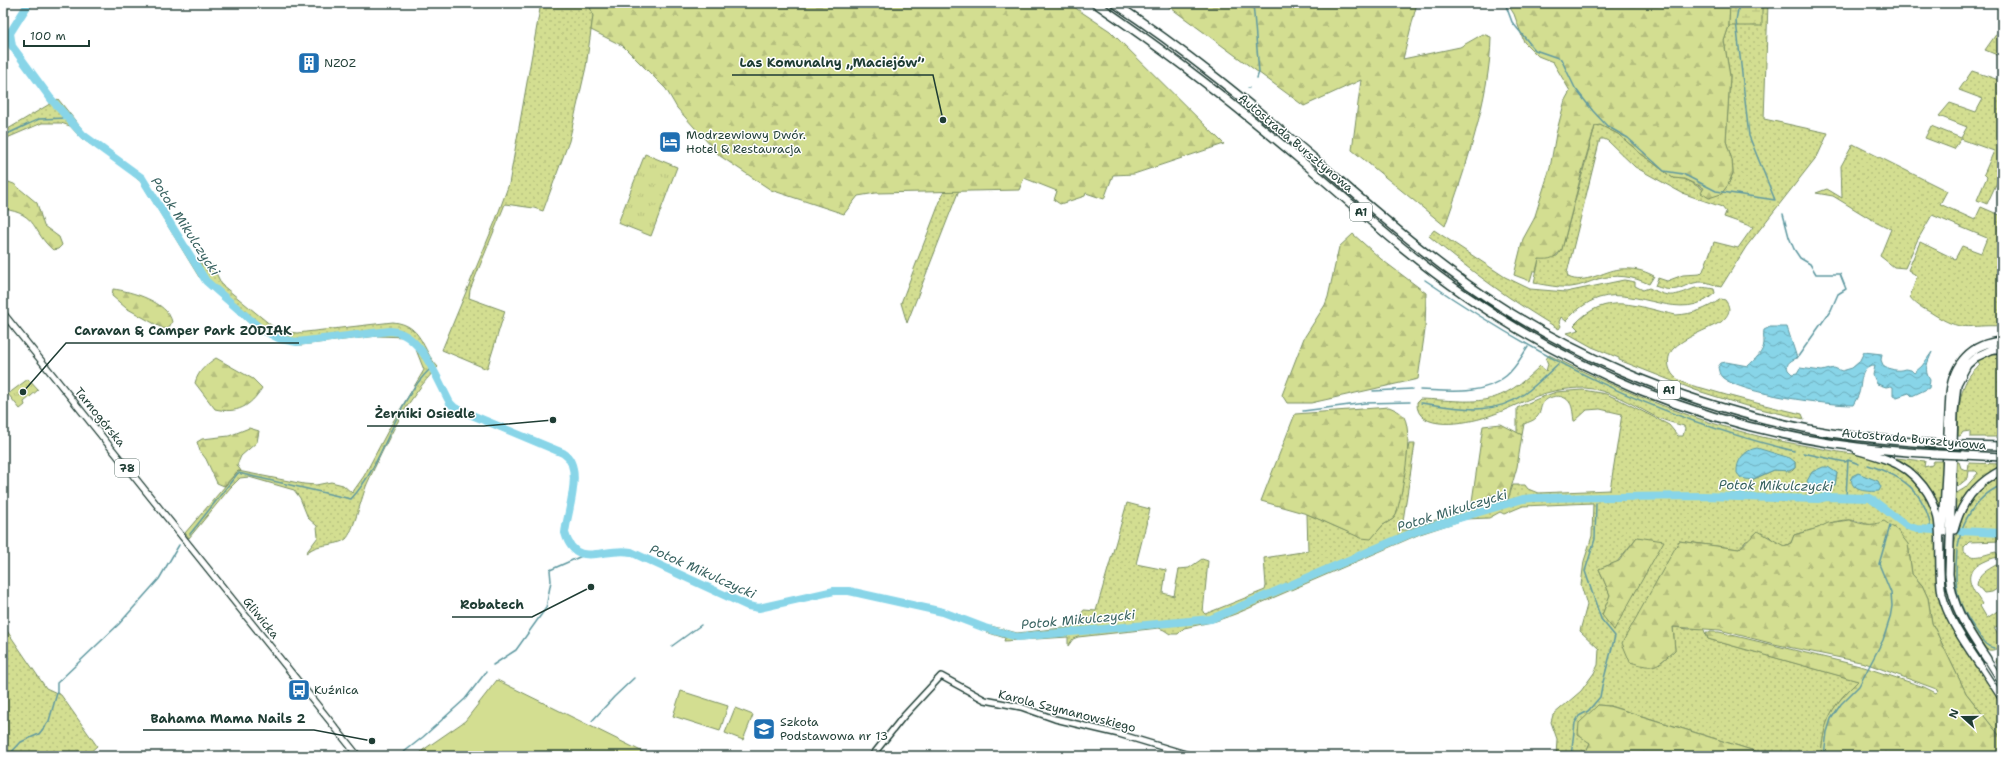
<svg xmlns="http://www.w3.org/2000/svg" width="2005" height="759" font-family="'Shantell Sans',sans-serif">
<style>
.grass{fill:url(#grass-dots);stroke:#798e62;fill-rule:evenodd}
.forest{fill:url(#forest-firs);stroke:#798e62}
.wetland{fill:url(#wetland-marsh);stroke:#798e62}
.park{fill:url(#park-tufts);stroke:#798e62}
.garden{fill:#d3de91;stroke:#798e62}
.water{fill:url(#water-waves);stroke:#5e98a0}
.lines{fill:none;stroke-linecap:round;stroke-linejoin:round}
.stream{stroke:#5e98a0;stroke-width:1.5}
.river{stroke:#88d5e8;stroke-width:8}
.secondary-casing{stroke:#1f3d34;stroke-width:8}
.primary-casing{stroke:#1f3d34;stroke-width:8}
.highway-casing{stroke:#1f3d34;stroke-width:10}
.secondary{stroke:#fff;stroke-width:5}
.primary{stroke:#fff;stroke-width:5.5}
.highway{stroke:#fff;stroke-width:7}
.highway-bridge-casing{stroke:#1f3d34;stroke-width:10;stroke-linecap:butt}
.highway-bridge{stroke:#fff;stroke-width:7}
.labels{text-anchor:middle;stroke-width:3;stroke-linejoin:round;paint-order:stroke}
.shield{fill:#fff;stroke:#627771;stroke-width:1}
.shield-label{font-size:11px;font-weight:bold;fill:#1f3d34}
.poi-label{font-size:12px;fill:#1f3d34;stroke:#fff;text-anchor:start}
.street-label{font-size:12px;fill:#1f3d34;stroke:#fff}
.water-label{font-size:13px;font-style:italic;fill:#396361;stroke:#fff}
.leader{fill:none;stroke:#1f3d34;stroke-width:1.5}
.callout-dot{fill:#1f3d34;stroke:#fff;stroke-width:1.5}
.callout-label{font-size:13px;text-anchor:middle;font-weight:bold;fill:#1f3d34;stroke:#fff;stroke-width:3;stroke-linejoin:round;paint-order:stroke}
</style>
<defs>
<pattern id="grass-dots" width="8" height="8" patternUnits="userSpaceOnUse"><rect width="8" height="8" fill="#d3de91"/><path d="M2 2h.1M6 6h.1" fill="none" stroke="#b5bf7e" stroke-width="1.8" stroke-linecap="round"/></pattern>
<pattern id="forest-firs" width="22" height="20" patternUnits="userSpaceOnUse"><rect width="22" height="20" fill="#d3de91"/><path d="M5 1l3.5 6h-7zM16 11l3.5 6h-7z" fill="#b5bf7e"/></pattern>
<pattern id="wetland-marsh" width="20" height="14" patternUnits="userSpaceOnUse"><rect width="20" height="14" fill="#d3de91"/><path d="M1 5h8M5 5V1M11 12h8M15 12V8" fill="none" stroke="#b5bf7e"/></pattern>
<pattern id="park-tufts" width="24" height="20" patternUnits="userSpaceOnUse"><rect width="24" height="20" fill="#d3de91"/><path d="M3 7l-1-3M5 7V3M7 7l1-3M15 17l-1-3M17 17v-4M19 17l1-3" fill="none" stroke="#b5bf7e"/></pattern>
<pattern id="water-waves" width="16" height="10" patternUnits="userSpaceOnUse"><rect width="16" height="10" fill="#88d5e8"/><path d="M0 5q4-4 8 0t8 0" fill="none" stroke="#6faebd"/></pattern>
</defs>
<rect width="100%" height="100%" fill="#fff"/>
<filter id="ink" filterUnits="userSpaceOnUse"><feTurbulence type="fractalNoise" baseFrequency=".025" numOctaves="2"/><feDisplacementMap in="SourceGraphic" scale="8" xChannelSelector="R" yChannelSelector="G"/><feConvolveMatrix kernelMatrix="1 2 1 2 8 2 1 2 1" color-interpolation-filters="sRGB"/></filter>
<g filter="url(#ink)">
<path class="grass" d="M541 3H589L593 16 586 67 569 141 543 211 534 208 505 204 470 290 469 298 505 311 487 369 442 350 495 222 509 184Z
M1730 3H1768L1764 119 1828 133 1818 155 1746 247 1721 287C1715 286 1710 282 1703 282 1682 282 1681 296 1655 286L1658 278 1667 281 1683 275 1700 274 1703 271 1714 242 1738 248 1753 227 1724 217 1726 212 1722 207 1682 193 1635 167 1608 141 1604 139H1600L1567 273 1568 277C1585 285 1603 271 1620 269 1633 268 1643 270 1654 276L1649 284C1632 276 1616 274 1598 279 1589 282 1581 286 1571 287 1559 288 1546 285 1534 283L1539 259 1557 256 1562 249 1595 126 1600 125 1618 134 1640 153 1673 178 1684 179 1714 195 1721 194 1728 185 1733 173 1732 160 1726 141 1730 76 1724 41 1729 26Z
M2002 26V57L1985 50Z
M1972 71 2002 81V179L1999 178 1987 204 1977 200 1987 177 1984 174 1994 151 1961 139 1954 149 1925 138 1931 126 1961 138 1967 127 1939 116 1950 103 1976 112 1983 99 1959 90Z
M58 99 86 134 143 175 194 260 204 265H212L222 285 272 326 288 332 297 333 393 322C423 325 421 349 438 367 406 399 386 443 367 484 362 496 353 533 346 539 338 545 326 544 317 547 313 548 309 551 306 553L318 537 317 526 308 518 300 498 294 490 249 477 240 478 230 488 189 538 185 533 238 471 304 484 316 485 331 482 343 485 352 493 364 476 391 425 424 370 415 347 406 337 378 336 301 345 286 343 269 337 251 325 199 277 141 182 123 167 81 138 70 126 61 123H42L7 138 3 143V132Z
M1853 144 1947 191 1940 204 1975 220 1981 207 2002 216V326C1966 324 1964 334 1930 312 1922 308 1915 304 1910 297L1917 276 1908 270 1920 242 1955 259 1962 246 1981 253 1987 238 1932 215 1917 241 1905 268 1894 267 1880 256 1891 229 1869 218 1833 196 1816 193 1827 189 1842 198 1841 166Z
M959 190 907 323 901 303 944 191Z
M1434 230 1505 277 1530 289 1566 292 1624 280 1635 282V286L1643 290 1649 288C1656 291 1665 296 1673 295 1693 292 1691 284 1714 289L1715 293C1682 325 1637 286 1599 298 1586 302 1575 311 1566 321L1561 317 1559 322 1561 326 1559 329C1513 302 1470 271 1429 236Z
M1721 299 1725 300C1732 309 1729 315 1721 322 1708 329 1683 338 1673 349 1666 357 1667 371 1676 378 1683 384 1694 386 1702 388 1735 398 1768 406 1802 414L1804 419 1743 405 1695 390 1619 360V358L1592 347 1567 333 1579 330 1574 325C1606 290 1637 307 1676 315 1694 314 1706 309 1721 299Z
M2002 353V437H1970V431L1963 432 1960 436H1958C1959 411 1957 382 1980 365L1978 361 1988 355Z
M1549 355C1618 389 1688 419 1762 437 1788 443 1813 447 1839 452 1854 454 1870 456 1885 462 1903 468 1920 483 1929 501 1946 536 1931 578 1945 614 1958 647 1987 673 2001 706 2005 714 2002 730 2002 739L1966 693 1932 623 1928 598 1922 585 1912 574 1908 544 1884 522C1866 529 1864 520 1848 520 1837 520 1828 524 1818 528 1810 531 1802 532 1794 535L1791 543 1784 546 1775 542 1769 536 1746 541 1739 549 1679 541 1659 664 1675 650 1673 627 1689 629 1703 628 1708 639 1859 681C1833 702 1823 723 1821 756H1771L1610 706 1598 705 1590 743 1584 756H1556L1557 739 1551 722 1553 715 1581 691 1594 673 1598 665 1599 649 1580 631 1587 605 1581 585 1584 561 1592 536 1593 503 1523 506 1504 514 1500 512 1489 518 1466 519 1420 534 1238 613 1216 621 1184 628 1178 634H1170L1164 630 1159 628 1078 637 1073 639 1068 646V637L1004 641 1005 638 986 632 991 626 1017 633 1071 627 1084 610 1096 611 1127 503 1150 509 1136 564 1166 570 1163 593 1174 596 1179 569 1189 568 1202 559 1208 561 1203 612 1205 614 1265 590 1266 586 1264 558 1308 551 1307 514C1328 522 1348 535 1371 538L1383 525 1393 519 1396 515 1409 444H1415L1402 527 1403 530H1406L1471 508 1508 499 1513 485H1525L1528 489 1538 493 1610 490 1622 414 1600 409 1587 410 1575 421H1574C1573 416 1573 407 1570 403 1564 393 1549 395 1543 403 1540 407 1541 413 1537 417 1534 421 1528 422 1524 424L1522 435 1517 433V408L1537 399 1556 392 1583 390 1606 394 1620 400 1669 425 1678 436H1683L1685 428 1684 426C1673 423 1662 420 1652 415 1630 403 1610 390 1585 388 1575 388 1564 389 1554 391 1530 396 1509 410 1486 417 1468 423 1415 433 1417 402L1420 399C1478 401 1495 410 1540 366L1546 371 1548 364 1546 359ZM1795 462V468L1792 471 1774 470 1752 480 1748 478ZM1837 473 1835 485 1828 488 1815 489ZM1637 537 1602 615 1610 595 1599 569 1617 562Z
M1896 458 1925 461 1924 467 1932 465 1934 461H1944L1940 513 1937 504 1927 486 1913 471 1914 469 1895 459Z
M1956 462H1959L1961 468 1968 471 1969 463 2002 464V467C1978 483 1967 489 1954 517L1955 494 1965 488 1978 473 1976 471H1969L1968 478 1957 487Z
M2002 473V541L1969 542 1964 547V552C1974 561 1985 554 1996 552L1999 557C1991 558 1985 561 1978 565 1961 576 1974 591 1982 604L1980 606 1987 618 2002 608V629L1997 626 1994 628 2002 642V645C1997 649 1992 652 1986 649 1978 637 1967 625 1962 613 1954 595 1952 578 1953 559 1956 519 1966 494 2002 473Z
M1996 565 2002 566V586L1992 592 1984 593 1977 585C1978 575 1987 570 1996 565Z
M3 625 46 688 61 695 97 746 86 756H3Z
M2002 652V674L1996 661Z"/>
<path class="forest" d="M589 3H1068L1110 31 1224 144 1134 174 1113 175 1104 199 1086 193 1085 196 1060 204 1054 200 1057 191 1024 178 1019 190 876 193 858 196 844 214 771 190 720 156 677 108 666 89 623 46 591 30 593 16Z
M1164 3H1417L1403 59 1460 47 1483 34 1491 37C1490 97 1465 170 1445 226L1352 150 1361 80 1304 106Z
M1507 3H1730L1729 26 1724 41 1730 76 1726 141 1732 160 1733 173 1728 185 1721 194 1709 198 1701 193 1704 188 1684 179 1673 178 1640 153 1618 134 1600 125 1595 126 1584 164 1562 249C1555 258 1551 260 1539 259L1536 271H1533L1530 281 1514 275 1523 239 1534 219 1550 168 1556 134 1565 100 1570 91 1553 62 1538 56 1524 42 1514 14Z
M3 180 14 184 37 203 44 226 59 237 62 245 58 249 53 250C31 231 39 214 3 209Z
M1353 234 1381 259 1426 293 1425 330 1418 379 1311 403H1287L1282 395 1304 338 1325 305 1328 297 1339 247Z
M113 289C131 291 168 302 172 322L168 329 162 328 126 308 112 296Z
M216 358 253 379 262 388C250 407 237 414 215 409L195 383C198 371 207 364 216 358Z
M1389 407C1394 409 1401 412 1404 417 1414 435 1402 495 1396 515L1393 519 1383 525 1371 539 1361 538 1307 514 1261 501 1295 414Z
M1501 424 1522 435 1517 467 1508 499 1471 508 1483 426Z
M249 428 259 431 257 442 241 456 237 465 241 471H238L224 486 217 483 206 459 200 451 197 442 202 439 229 436Z
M1849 520C1862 524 1871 527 1884 521L1897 530 1908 544 1912 574 1922 585 1928 598 1932 623 1966 693 2002 739V756H1821C1824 717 1832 707 1858 681L1708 639 1706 632H1719L1864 667 1924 687 1936 693 1939 690 1865 663 1774 644 1720 630 1673 627 1675 650C1655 667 1656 670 1630 662L1622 643 1679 541 1739 549 1758 531 1784 546 1791 543 1794 535 1818 528 1828 523Z
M1637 537 1664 541 1614 630 1602 615 1610 595 1599 569 1619 561Z
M1598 705 1609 706 1771 756H1584L1590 743 1578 735 1579 723Z"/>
<path class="wetland" d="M1730 3H1762V26H1729Z"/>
<path class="park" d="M645 154 677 167 651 236 618 223Z
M28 379 38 390 24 402 25 405 20 409 8 394Z"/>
<path class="garden" d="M497 680 649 755 651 756H418L423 750 465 721Z
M681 691 728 706 720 731 673 716Z
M735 708 753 715 743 740 725 733Z"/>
<path class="water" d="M1770 327H1787L1797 358C1792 360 1785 363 1788 370L1792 374 1797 373 1800 368 1822 371 1834 368 1842 371 1852 368 1859 362 1864 352 1882 354 1881 360 1883 365C1889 369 1897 372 1905 369L1911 370 1914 373 1922 366 1932 352C1928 362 1923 370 1930 380L1929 388 1912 396 1909 393 1897 397 1893 395V387L1891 386 1886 387 1877 384 1873 375 1875 366C1859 366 1862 384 1859 393 1858 397 1855 401 1853 405 1827 405 1743 394 1723 378 1719 375 1719 371 1718 367L1721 363 1726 362 1748 366C1755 359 1763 353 1764 343 1764 338 1763 335 1764 330Z
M1757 448 1790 458 1795 462V468L1789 471 1774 470 1751 480 1741 478 1737 473C1736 461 1744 450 1757 448Z
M1823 467H1828L1837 473 1835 485 1828 488 1810 487 1807 481 1812 472Z
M1858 473 1878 481 1881 487 1879 491C1869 492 1848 492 1852 476Z"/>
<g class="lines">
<path class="stream" d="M1253 3 1259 72 1257 78
M1505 3 1512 22 1535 50 1561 59 1575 88 1593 111 1607 126 1628 138 1664 171 1683 174 1716 191 1775 200
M1739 3 1736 21 1749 136 1775 200
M1248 88H1249
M3 136 39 119 68 118
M1783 214 1789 237 1794 249 1800 258 1810 264 1816 274H1840L1846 289 1838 294 1831 310 1797 358
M1425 280C1543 361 1655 417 1794 451
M1420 390C1449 391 1482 396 1506 376 1516 368 1521 357 1528 347
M1373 391 1412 389
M1421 403C1457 408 1492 417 1524 394 1537 385 1548 373 1559 363
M1303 411 1365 403 1410 402
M1803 453 1845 462 1848 460 1846 497
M1848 460 1859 464
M1868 465C1903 476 1926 492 1931 530
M1596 499 1597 497
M1961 531C1969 510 1981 494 2002 485
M190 534 238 473 351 499C386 461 393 404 431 368
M1958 547 1961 531
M1957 550C1954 587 1955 602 1977 632 1982 639 1985 647 1994 648
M976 627 977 625
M672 646 701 625
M1998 657 2002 666
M493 665 516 650 546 608 551 581 550 570 584 555
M592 721 614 697 634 678
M8 756 21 742 39 734 49 721 57 693V683L119 624 159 579 179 545
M399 756 423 737 465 699 486 672
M1571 756 1575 723 1579 716 1588 711 1600 697 1602 686 1615 636 1601 619 1585 571 1595 539 1596 503
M1824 756 1827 732 1831 719 1841 704 1859 686 1883 640 1890 618 1892 606 1891 593 1879 564 1890 526"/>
<path class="river" d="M29 3 10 33 12 46 51 99 83 135 142 178 206 281 261 329 280 339 297 342 390 331C421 332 437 379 450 403L455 408 563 453C585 466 567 512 565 533 576 571 605 546 631 552L748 606 759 608 834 591H849L943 612 985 628 1017 637 1211 619 1419 530 1523 499 1533 498 1703 496 1818 499 1826 497 1870 498 1907 526 1917 529 1934 530
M1960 531 2002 533"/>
<g class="secondary-casing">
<path id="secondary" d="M872 756 903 717 941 676 985 700 1021 707 1055 719 1119 734 1192 756"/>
</g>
<g class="primary-casing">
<path id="primary" d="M3 313 358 756
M1987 659 2002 683
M1979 664 2002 699"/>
</g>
<g class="highway-casing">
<path id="highway" d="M1095 3C1169 53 1238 107 1305 164 1358 209 1408 256 1465 295 1574 371 1702 424 1835 444 1869 449 1903 452 1937 454
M1114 3C1185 50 1250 104 1315 159 1359 197 1401 235 1448 270 1557 352 1685 406 1819 431 1858 438 1898 441 1938 444
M1963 445 2002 446
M1856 450C1867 453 1878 456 1888 460 1916 470 1937 498 1939 527 1941 549 1938 572 1942 594 1948 620 1965 642 1979 664
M1963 455 2002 457
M1954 530C1961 502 1976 483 2002 470
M1943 532 1950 393C1953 364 1971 343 2002 341
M1987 659C1969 632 1952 608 1949 574L1954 412 1957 384 1967 365 1976 357 1993 349H2002"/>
</g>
<use href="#secondary" class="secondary"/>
<use href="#primary" class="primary"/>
<use href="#highway" class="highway"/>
<g class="highway-bridge-casing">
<path id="highway-bridge" d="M1938 444 1963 445
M1937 454 1963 455"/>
</g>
<use href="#highway-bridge" class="highway-bridge"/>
</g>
</g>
<defs>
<g id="building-square" transform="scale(1.15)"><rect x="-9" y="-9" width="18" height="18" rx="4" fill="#1f6fb2" stroke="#fff"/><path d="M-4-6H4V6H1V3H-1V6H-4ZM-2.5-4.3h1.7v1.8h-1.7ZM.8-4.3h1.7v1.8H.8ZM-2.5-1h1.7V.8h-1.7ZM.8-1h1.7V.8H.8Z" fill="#fff"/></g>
<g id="hotel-square" transform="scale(1.15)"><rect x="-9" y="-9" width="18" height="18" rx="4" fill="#1f6fb2" stroke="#fff"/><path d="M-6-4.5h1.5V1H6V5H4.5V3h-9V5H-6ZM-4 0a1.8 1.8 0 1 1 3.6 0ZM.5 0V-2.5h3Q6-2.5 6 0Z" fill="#fff"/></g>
<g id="bus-square" transform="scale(1.15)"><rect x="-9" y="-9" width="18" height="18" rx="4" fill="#1f6fb2" stroke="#fff"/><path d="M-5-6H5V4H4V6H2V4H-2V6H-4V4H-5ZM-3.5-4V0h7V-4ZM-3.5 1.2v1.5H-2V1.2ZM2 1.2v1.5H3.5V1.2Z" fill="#fff"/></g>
<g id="school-square" transform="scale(1.15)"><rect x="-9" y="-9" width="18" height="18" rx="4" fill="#1f6fb2" stroke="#fff"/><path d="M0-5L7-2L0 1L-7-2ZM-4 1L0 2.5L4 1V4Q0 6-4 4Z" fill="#fff"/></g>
</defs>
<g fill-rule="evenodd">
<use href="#building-square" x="309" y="63"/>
<use href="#hotel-square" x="670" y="142"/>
<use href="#bus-square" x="299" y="690"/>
<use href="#school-square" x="764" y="729"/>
</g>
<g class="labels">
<g class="shield">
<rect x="1350" y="203" width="22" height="18" rx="3"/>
<rect x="1658" y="381" width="22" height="18" rx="3"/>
<rect x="115" y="459" width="24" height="18" rx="3"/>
</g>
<g class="shield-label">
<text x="1361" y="216">A1</text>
<text x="1669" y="394">A1</text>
<text x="127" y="472">78</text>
</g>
<g class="poi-label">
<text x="324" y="67">NZOZ</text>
<text x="686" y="139">Modrzewiowy Dwór.<tspan x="686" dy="14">Hotel &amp; Restauracja</tspan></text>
<text x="314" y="694">Kuźnica</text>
<text x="780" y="726">Szkoła<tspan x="780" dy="14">Podstawowa nr 13</tspan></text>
</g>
<g class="street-label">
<text transform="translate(1296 143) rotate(40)" y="4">Autostrada Bursztynowa</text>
<text transform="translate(100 417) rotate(51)" y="4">Tarnogórska</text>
<text transform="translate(1914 439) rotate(5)" y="4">Autostrada Bursztynowa</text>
<text transform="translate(261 618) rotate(51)" y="4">Gliwicka</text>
<text transform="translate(1067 711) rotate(14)" y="4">Karola Szymanowskiego</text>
</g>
<g class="water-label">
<text transform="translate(186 226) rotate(57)" y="5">Potok Mikulczycki</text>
<text transform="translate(1776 485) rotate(1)" y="5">Potok Mikulczycki</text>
<text transform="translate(1452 510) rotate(-17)" y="5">Potok Mikulczycki</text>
<text transform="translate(703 571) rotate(24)" y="5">Potok Mikulczycki</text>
<text transform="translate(1078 619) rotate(-5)" y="5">Potok Mikulczycki</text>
</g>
</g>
<path class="leader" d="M943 120L933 75H732M23 392L66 343H299M553 420L484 426H367M591 587L532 617H452M372 741L314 730H143"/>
<g class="callout-dot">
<circle cx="943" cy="120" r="4"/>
<circle cx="23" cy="392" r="4"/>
<circle cx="553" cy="420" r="4"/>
<circle cx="591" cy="587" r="4"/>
<circle cx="372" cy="741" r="4"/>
</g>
<g class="callout-label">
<text x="832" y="67">Las Komunalny „Maciejów”</text>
<text x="183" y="335">Caravan &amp; Camper Park ZODIAK</text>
<text x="425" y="418">Żerniki Osiedle</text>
<text x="492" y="609">Robatech</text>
<text x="228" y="723">Bahama Mama Nails 2</text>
</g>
<rect width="2005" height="759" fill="none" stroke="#fff" stroke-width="16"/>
<rect x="8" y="8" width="1989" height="743" fill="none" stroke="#1f3d34" stroke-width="1.5" filter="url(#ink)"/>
<g transform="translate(1963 717) rotate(291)" stroke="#ffffff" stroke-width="3" paint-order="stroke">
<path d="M0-3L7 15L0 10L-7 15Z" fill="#1f3d34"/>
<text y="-6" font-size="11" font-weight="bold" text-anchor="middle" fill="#1f3d34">N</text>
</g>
<path d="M24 40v6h65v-6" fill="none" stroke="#1f3d34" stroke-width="2"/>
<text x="30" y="40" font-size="12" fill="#1f3d34" stroke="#ffffff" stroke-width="3" paint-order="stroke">100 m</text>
</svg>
